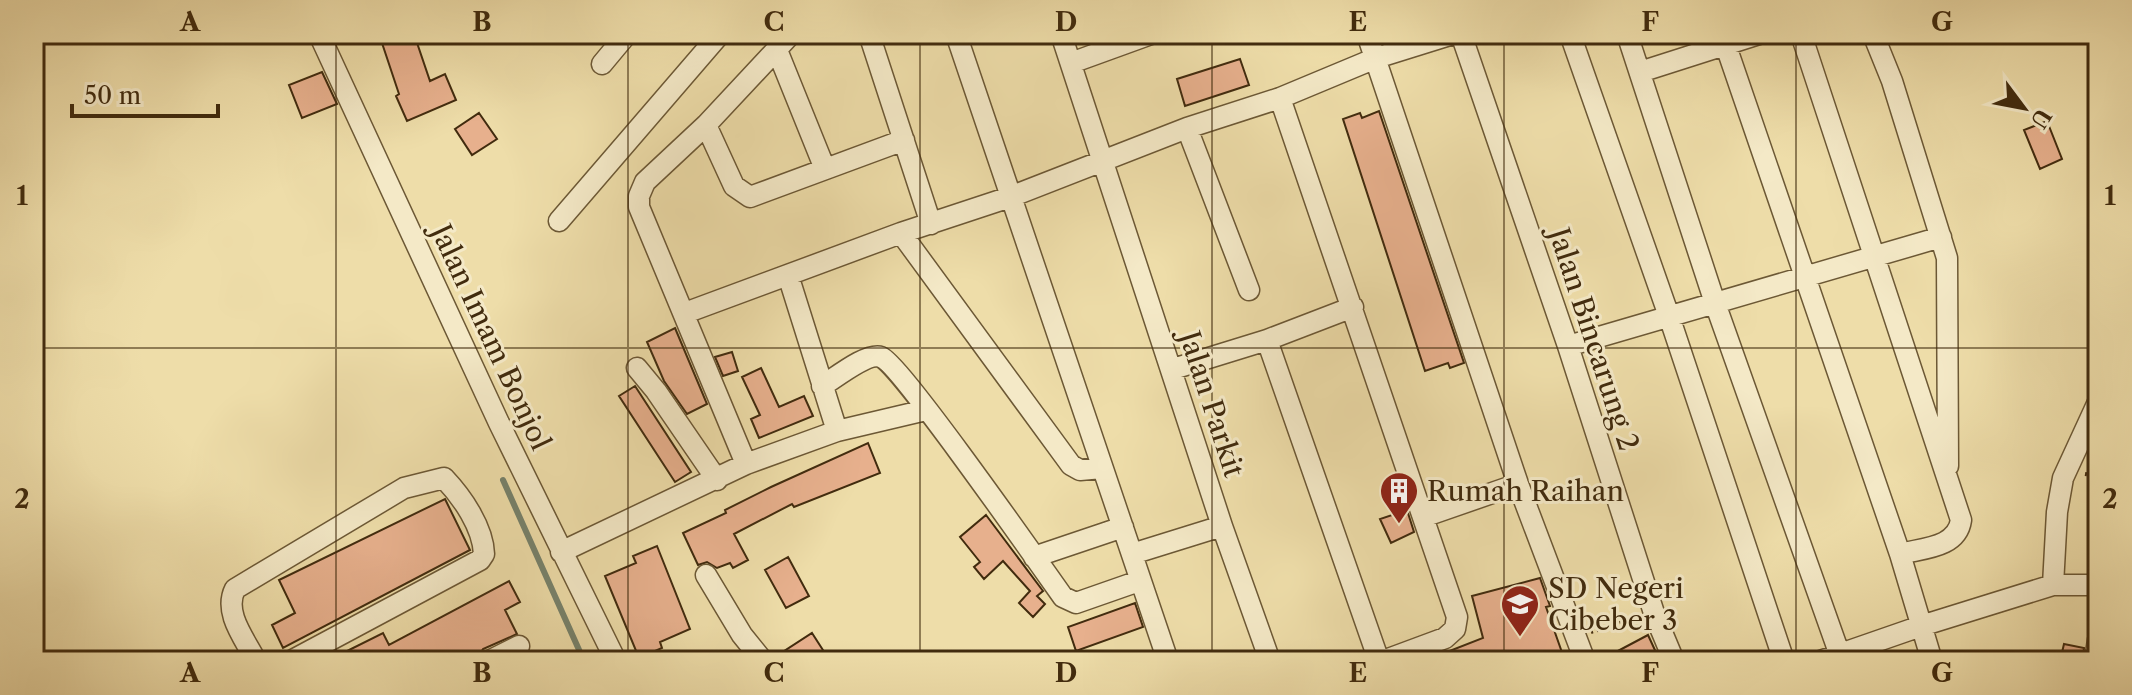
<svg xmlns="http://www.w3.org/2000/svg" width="2132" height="695" font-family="'Libre Caslon Text',serif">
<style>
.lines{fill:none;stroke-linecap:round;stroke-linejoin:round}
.stream{stroke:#76826c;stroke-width:6}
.building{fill:#e7b08d;stroke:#412b0e;stroke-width:2}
.street-casing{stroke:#6c5835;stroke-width:23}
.path{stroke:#412b0e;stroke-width:4;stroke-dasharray:2 4;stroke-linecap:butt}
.street{stroke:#f4e9c7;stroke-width:20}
.grid{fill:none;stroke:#412b0e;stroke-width:2;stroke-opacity:0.55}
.labels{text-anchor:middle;stroke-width:6;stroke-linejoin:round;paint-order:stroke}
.street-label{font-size:28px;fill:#412b0e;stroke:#f4e9c7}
.poi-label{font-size:28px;fill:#412b0e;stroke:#f4e9c7;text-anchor:start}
.neatline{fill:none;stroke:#412b0e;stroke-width:3}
.grid-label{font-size:26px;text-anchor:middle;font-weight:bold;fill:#412b0e}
</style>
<rect width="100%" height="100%" fill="#eedda9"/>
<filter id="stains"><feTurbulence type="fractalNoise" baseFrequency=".0025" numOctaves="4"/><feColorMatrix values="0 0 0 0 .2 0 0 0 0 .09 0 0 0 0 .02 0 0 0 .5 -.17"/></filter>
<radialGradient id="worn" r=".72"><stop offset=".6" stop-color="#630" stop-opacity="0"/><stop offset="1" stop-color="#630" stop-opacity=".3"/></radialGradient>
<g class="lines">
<path class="stream" d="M503 480 584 661"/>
</g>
<path class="building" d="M379 34H414L430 81 445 74 456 100 407 121 396 96 399 94Z
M1240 59 1249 85 1185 106 1177 79Z
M322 72 337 104 302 118 289 85Z
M1379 111 1464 363 1450 368 1448 363 1425 371 1343 119 1360 113 1362 118Z
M479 113 497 139 472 155 455 129Z
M2047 121 2062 159 2040 169 2024 130Z
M675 328 707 404 687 414 664 381 647 342Z
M732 352 738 371 723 376 715 357Z
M761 368 779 407 804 396 813 416 759 438 751 419 760 415 742 377Z
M635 386 691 472 675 482 619 396Z
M868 443 880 473 794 507 792 504 734 534 748 560 733 568 730 563 717 568 707 562 698 565 683 533 726 513 725 510 771 487Z
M445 499 470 550 283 648 272 625 295 613 279 580Z
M1407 510 1414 532 1391 543 1380 519Z
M986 515 1043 591 1037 596 1045 604 1033 617 1019 603 1030 591 1003 561 984 579 974 567 980 562 960 537Z
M657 546 690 629 660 642 662 648 639 658 605 576 636 563 633 556Z
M788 557 809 596 786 608 765 570Z
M1540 578 1550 606 1546 607 1565 661H1424L1483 638 1472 596Z
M509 581 520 602 505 610 517 634 483 649 476 661H327L383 633 389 645Z
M1135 603 1143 627 1076 651 1068 627Z
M812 633 830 661H776L775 657Z
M1648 635 1660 661H1599Z
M2064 644 2084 648 2082 661H2060Z"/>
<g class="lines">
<g class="street-casing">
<path id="street" d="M319 34 499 423 616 661
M869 34 931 224
M956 34 1168 661
M1061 34 1222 526 1270 661
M1367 34 1518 484 1585 661
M1461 34 1568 346 1654 613 1674 661
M1570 34 1669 316 1784 661
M1627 34 1715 303 1842 661
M1801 34 1961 520C1957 548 1923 548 1900 554
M1873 34 1892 81 1947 258 1948 466
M1726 46 1900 554 1932 661
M777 50 825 169
M1071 63 1151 34
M602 64 627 34
M1640 72 1759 34
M1280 98 1457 617 1455 629 1445 638 1383 661
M706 125 734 186 750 197 904 140
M1187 128 1249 290
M559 221 720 34
M901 233 1071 465 1080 470 1102 468
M788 275 837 431
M685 313 901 233 1010 197 1187 128 1280 98 1376 58 1453 34
M1267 340 1379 661
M1568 346 1941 237
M637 368 656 391 717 480
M1173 369 1267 340 1353 307
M822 386C834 379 867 352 881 357 899 363 1041 566 1063 597L1076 603 1139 581
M746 464 639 207V196L645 182 706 125 791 34
M1423 517 1518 484
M561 552 746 464 837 431 926 410
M1132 554 1222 526
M1034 557 1123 527
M706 575 742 635 763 661
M2053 585 2057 512 2063 478 2098 402
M256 661C245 639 223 613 235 589L404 488 444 478C462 497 483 527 484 554L480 560 291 661
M489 661 519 646
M1820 661 1921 626 2053 585H2098
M2095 661 2098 640"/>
</g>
<path class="path" d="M2093 34 2098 47
M2085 474 2098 476
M1591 632 1637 618"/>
<use href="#street" class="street"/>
</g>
<path class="grid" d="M336 34V661M628 34V661M920 34V661M1212 34V661M1504 34V661M1796 34V661M34 348H2098"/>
<defs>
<g id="building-pin" transform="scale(2)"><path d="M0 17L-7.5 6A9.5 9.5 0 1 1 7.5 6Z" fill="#8f2418" stroke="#f4e9c7"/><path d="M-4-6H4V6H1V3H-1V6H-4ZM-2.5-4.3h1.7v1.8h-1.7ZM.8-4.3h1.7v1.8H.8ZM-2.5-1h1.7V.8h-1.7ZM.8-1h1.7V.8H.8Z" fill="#fff"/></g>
<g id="school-pin" transform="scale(2)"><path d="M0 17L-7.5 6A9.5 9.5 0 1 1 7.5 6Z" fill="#8f2418" stroke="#f4e9c7"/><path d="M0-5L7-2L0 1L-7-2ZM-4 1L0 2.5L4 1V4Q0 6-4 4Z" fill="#fff"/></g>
</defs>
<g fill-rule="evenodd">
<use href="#building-pin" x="1399" y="491"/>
<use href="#school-pin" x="1520" y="604"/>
</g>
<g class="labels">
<g class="street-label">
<text transform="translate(491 337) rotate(65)" y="10">Jalan Imam Bonjol</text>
<text transform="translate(1594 339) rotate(72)" y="10">Jalan Bincarung 2</text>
<text transform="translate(1212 404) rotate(72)" y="10">Jalan Parkit</text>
</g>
<g class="poi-label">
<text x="1427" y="501">Rumah Raihan</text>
<text x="1548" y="598">SD Negeri<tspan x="1548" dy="32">Cibeber 3</tspan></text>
</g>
</g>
<rect width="2132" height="695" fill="none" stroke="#eedda9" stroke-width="88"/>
<g transform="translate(2024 108) rotate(122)" stroke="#f4e9c7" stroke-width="6" paint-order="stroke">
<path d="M0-6L14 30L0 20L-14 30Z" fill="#412b0e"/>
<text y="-12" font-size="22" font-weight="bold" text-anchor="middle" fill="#412b0e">U</text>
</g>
<path d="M72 104v12h146v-12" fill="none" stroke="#412b0e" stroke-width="4"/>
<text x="84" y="104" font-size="24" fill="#412b0e" stroke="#f4e9c7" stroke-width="6" paint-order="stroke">50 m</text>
<rect x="44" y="44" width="2044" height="607" class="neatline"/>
<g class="grid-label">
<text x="190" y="31">A</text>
<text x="482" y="31">B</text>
<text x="774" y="31">C</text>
<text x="1066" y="31">D</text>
<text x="1358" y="31">E</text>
<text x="1650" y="31">F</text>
<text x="1942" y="31">G</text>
<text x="22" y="205">1</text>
<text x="2110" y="205">1</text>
<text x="22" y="508">2</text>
<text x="2110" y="508">2</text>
<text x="190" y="682">A</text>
<text x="482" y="682">B</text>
<text x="774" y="682">C</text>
<text x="1066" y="682">D</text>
<text x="1358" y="682">E</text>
<text x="1650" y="682">F</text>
<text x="1942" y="682">G</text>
</g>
<rect width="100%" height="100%" filter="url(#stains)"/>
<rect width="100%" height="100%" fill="url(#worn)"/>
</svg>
